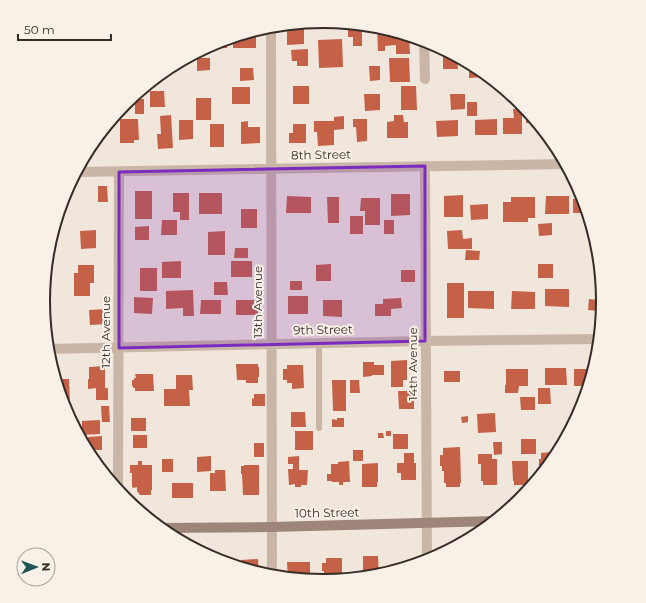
<svg xmlns="http://www.w3.org/2000/svg" width="646" height="603" font-family="Montserrat,sans-serif">
<style>
.building{fill:#c46147}
.lines{fill:none;stroke-linecap:round;stroke-linejoin:round}
.lane{stroke:#c9b6a7;stroke-width:6}
.street{stroke:#c9b6a7;stroke-width:10}
.secondary{stroke:#9d8579;stroke-width:10}
.marked{fill:#7b2cbf;fill-opacity:0.2;stroke:#7b2cbf;stroke-width:3;stroke-linejoin:round}
.labels{text-anchor:middle;stroke-width:4;stroke-linejoin:round;paint-order:stroke}
.street-label{font-size:12px;fill:#362c28;stroke:#f9f0e7}
.rim{fill:none;stroke:#362c28;stroke-width:2}
</style>
<rect width="100%" height="100%" fill="#f1e6db"/>
<path class="building" d="M348 23 362 25V46H353V37H348Z
M287 25H304V44L287 45Z
M377 28H383L409 36 410 54H396V45L385 46V51H378Z
M256 30V48H233V37Z
M226 39 227 48 204 49 216 42Z
M342 39 343 67 319 68 318 40Z
M308 49V66H297V61H292L291 50Z
M443 54H451L457 57 458 69H443Z
M197 58H210V70L197 71Z
M389 58H409L410 82H390Z
M469 63 479 68 483 72 484 77 469 78Z
M369 66H380V80L370 81Z
M240 68H253L254 80 240 81Z
M293 86H309V104H293Z
M401 86H416L417 110H401Z
M232 87H250V104H232Z
M150 91H164L165 107H150Z
M364 94H380V110L365 111Z
M450 94H465V109L451 110Z
M196 98H211V120H196Z
M135 99H144V114H135Z
M467 102H477V116H467Z
M513 109H522V134H503V118H514Z
M526 111H528L534 119V123H526Z
M171 115 173 148 158 149 157 134H161L160 116Z
M394 115H403L404 122H408V138H387V122L394 121Z
M344 116V129L334 130V145L318 146 317 132H314V121H334V117Z
M120 119H138L139 140H134V143H120Z
M353 119H367V141L357 142 356 127H353Z
M497 119V135H475V120Z
M179 120H193V139L179 140Z
M458 120V136L437 137 436 121Z
M248 121V127H260V143L241 144V122Z
M109 122V133H100L108 123Z
M210 124H224V147H210Z
M293 124H306V143H289V133H293Z
M538 124 547 135H538Z
M98 186H107L108 202H98Z
M135 191H152V219H135Z
M173 193H189V220H180V212H173Z
M199 193H222V214H199Z
M391 194H410V215L391 216Z
M463 195V217H444V196Z
M287 196 311 197V213H286Z
M546 196H569V214H545Z
M327 197H339V223H328Z
M511 197H535V218H528V222H503V202H511Z
M361 198H380V225H365V211H360Z
M573 199H584L588 213H573Z
M62 201 63 216H57Z
M488 204V219L471 220 470 205Z
M241 209H257V228H241Z
M350 216H363V234H350Z
M162 220H177V235H161Z
M384 220H394V234H384Z
M552 223V235L539 236 538 224Z
M149 226V240H135V227Z
M96 230V248L81 249 80 231Z
M462 230 463 239 472 238V249H448L447 231Z
M225 231V255H208V232Z
M235 248H248V258H234Z
M466 250 480 251 479 260H465Z
M181 261V278H162V262Z
M231 261H252V277H231Z
M331 264V281H316V265Z
M538 264H553V278H538Z
M78 265H94V283H90V296H74V273H78Z
M140 268H157V291H140Z
M401 270H415V282H401Z
M290 281H302V290H290Z
M214 282H227L228 295H214Z
M447 283H464V318H447Z
M601 286H602L603 306H601Z
M545 289H569V307L545 306Z
M193 290 194 316H183V308L166 309V291Z
M468 291H494V309L468 308Z
M512 291 535 292V309H511Z
M288 296H308V314H288Z
M134 297 153 298 152 314 134 313Z
M401 298 402 308 391 309V316H375V304H383V299Z
M589 299 598 300V311L588 310Z
M201 300H221V314H200Z
M236 300H258V315H236Z
M323 300H342V317L323 316Z
M43 304H49V323H45Z
M107 309 108 324 90 325 89 310Z
M407 360V380H403V387H391V361Z
M363 362H374V365H384V375H372V376L363 377Z
M236 364H258V367H259V377H258V383H246V380H237Z
M287 365H303L304 388 292 389V383H287V380H283V369H287Z
M105 366V388H108V400H96V388L88 389V379H89V367Z
M545 368H566L567 385H545Z
M506 369H528V386H519L518 393H505V385H506Z
M574 369H589V376H592L589 386H574Z
M444 371H460V382H444Z
M135 374H153L154 391H135V388H133V386H132V380H134V378H136Z
M176 375H192L193 390H189L190 406H164V389H176Z
M55 379H69L70 404 63 405Z
M332 380H346V411H333Z
M350 380H359L360 393H350Z
M538 388H550L551 404H538Z
M398 391H414V409H399Z
M254 394H265V406H252V398L254 399Z
M520 397H535V410H521Z
M101 406H109L110 422H102Z
M291 412H305L306 427H291Z
M495 413 496 432 478 433 477 414Z
M468 416V422L462 423 461 417Z
M131 418H146V431H131Z
M337 418H344V427H332V419L337 420Z
M100 420V434L82 435V421Z
M295 431H313V450H295Z
M386 431H391V436H386Z
M378 433H383L384 438H378Z
M393 434H408V449H393Z
M133 435H147V448H133Z
M102 436V450H88V437Z
M521 439H536V454H521Z
M493 442H502V454L494 455Z
M254 443H264V457H254Z
M460 447 461 483H460V487H446V483H444V471H442V466H440V455H443V448Z
M353 450H363V461H353Z
M551 452V464L540 477V472H539V459H541V453Z
M404 453H414V463H416V480H401V473H397V463H404Z
M478 454H492V459H497V485H483V481H481V464H478Z
M211 456V471L197 472V457Z
M299 456V470H308L307 485H301V487H295V484L289 485 288 469H293V464H288V457Z
M162 459H173V472H162Z
M138 461H142V465H152V490H151V495H140L137 491V487L134 488 132 487V473H130V465H138Z
M349 461 350 482H343V485H339V482H332V481H327V474H331V464H338V462Z
M512 461H528V481H527V485H514V481H513Z
M378 463V482H377V487H362V464Z
M244 465H259V495H243L242 474H241V466H244Z
M215 470H225L226 491H210V473H215Z
M172 483H193V498H172Z
M363 556H378L379 576 363 578Z
M326 558H342V580L324 582V571H322V563H326Z
M258 559 259 574 242 569 241 560Z
M287 562H310V579L299 580 288 579Z"/>
<g class="lines">
<path class="lane" d="M319 344V428"/>
<path class="street" d="M271 26 272 577
M424 40 425 79
M425 166 427 562
M76 172 566 164
M47 349 425 341 600 339
M118 492 119 172"/>
<path class="secondary" d="M159 528 272 527 495 521"/>
</g>
<path class="marked" d="M425 166V341L119 348V172Z"/>
<g class="labels">
<g class="street-label">
<text transform="translate(321 155) rotate(-1)" y="4">8th Street</text>
<text transform="translate(258 302) rotate(-90)" y="4">13th Avenue</text>
<text transform="translate(323 330) rotate(-1)" y="4">9th Street</text>
<text transform="translate(106 332) rotate(-90)" y="4">12th Avenue</text>
<text transform="translate(413 364) rotate(-90)" y="4">14th Avenue</text>
<text transform="translate(327 513) rotate(-1)" y="4">10th Street</text>
</g>
</g>
<path d="M0 0H646V603H0ZM50 301a273 273 0 1 1 546 0a273 273 0 1 1-546 0Z" fill="#f9f0e7" fill-rule="evenodd"/>
<path class="rim" d="M50 301a273 273 0 1 1 546 0a273 273 0 1 1-546 0Z"/>
<g transform="translate(36 567) rotate(89)"><circle r="19" fill="#f9f0e7" stroke="#aba29b"/>
<path d="M0-3L7 15L0 10L-7 15Z" fill="#1e5456"/>
<text y="-6" font-size="11" font-weight="bold" text-anchor="middle" fill="#362c28">N</text>
</g>
<path d="M18 34v6h93v-6" fill="none" stroke="#362c28" stroke-width="2"/>
<text x="24" y="34" font-size="12" fill="#362c28" stroke="#f9f0e7" stroke-width="3" paint-order="stroke">50 m</text>
</svg>
